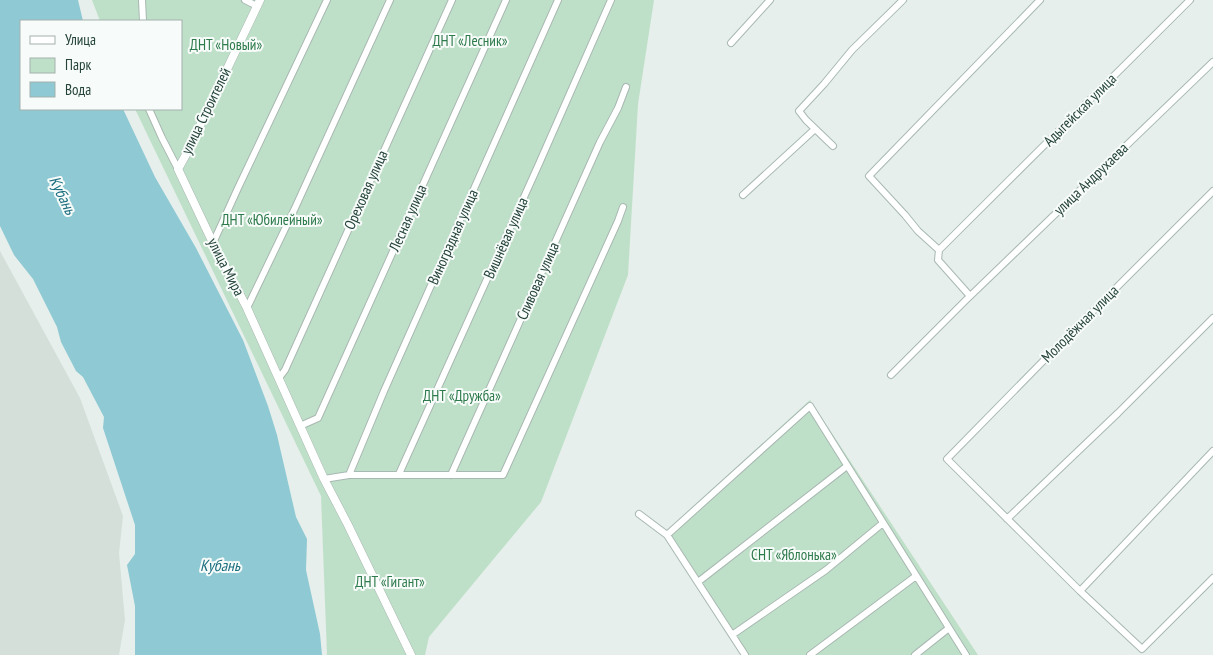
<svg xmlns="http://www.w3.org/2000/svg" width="1213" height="655" font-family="'PT Sans Narrow',sans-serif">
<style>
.built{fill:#d4dfda}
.green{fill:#bfe0c8}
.water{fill:#8ec9d4}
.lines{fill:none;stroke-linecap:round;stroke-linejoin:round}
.minor-casing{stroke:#a8b8b2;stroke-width:8}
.tertiary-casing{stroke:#a8b8b2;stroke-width:9}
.minor{stroke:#fff;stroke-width:6}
.tertiary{stroke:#fff;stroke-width:8}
.labels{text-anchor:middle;stroke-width:4;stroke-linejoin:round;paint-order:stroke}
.park-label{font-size:15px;fill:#2d7a4b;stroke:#f7fbf9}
.street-label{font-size:15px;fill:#24423a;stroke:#f7fbf9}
.water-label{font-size:16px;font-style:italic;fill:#1c6f80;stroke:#f7fbf9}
</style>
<rect width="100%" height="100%" fill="#e6efeb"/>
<path class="built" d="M0 251 80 398 123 516 119 553 125 620 119 655H0Z"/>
<path class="green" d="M92 0H654L638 104 628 275 541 502 429 637 425 655H327L321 496 135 109H181V21H100Z
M810 400 978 655H741L663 534Z"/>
<path class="water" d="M0 0H78L83 21H21V109H123L155 177 196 248 243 340 268 406 277 435 296 517 307 539 306 570 320 634 322 655H135V606L127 565 135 554V525L103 428 104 417 83 377 76 371 61 342 57 327 33 279 14 255 0 226Z"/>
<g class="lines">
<g class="minor-casing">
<path id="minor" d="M142 0 143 21
M245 0 257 6
M1040 0 869 176 905 215 918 231 939 250 1190 0
M731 43 770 0
M149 109 162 138 178 169
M833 146 806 120 799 111 824 84 852 50 903 0
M1213 191 1051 353 947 459 1080 591 1142 649 1213 578
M743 195 815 129
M213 243 238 188 327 0
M939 250 938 260 970 296
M247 308 295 208 390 0
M891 375 965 301 1213 62
M279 378 285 370 452 0
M300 426 318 418 506 0
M399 474 538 166 611 0
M349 475 384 391 558 0
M451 475 600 142 618 108 626 87
M324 479 349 475H503L618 221 623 207
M639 514 667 535 745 655
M1007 519 1118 413 1213 318
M667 535 810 406 966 655
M698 582 847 466
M1080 591 1213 451
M732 635 826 570 883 523
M810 655 916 576
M915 655 949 628"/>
</g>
<g class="tertiary-casing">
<path id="tertiary" d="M260 0 188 151 178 169 213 243 247 308 324 479 348 525 411 655"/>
</g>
<use href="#minor" class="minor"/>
<use href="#tertiary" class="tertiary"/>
</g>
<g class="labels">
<g class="park-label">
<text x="470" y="46">ДНТ «Лесник»</text>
<text x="226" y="50">ДНТ «Новый»</text>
<text x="272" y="225">ДНТ «Юбилейный»</text>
<text x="462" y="401">ДНТ «Дружба»</text>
<text x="794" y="560">СНТ «Яблонька»</text>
<text x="390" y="587">ДНТ «Гигант»</text>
</g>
<g class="street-label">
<text transform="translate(1080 110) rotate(-45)" y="5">Адыгейская улица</text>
<text transform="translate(206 111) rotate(-64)" y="5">улица Строителей</text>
<text transform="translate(1091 179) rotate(-44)" y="5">улица Андрухаева</text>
<text transform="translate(366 190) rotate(-66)" y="5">Ореховая улица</text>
<text transform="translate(408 218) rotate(-66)" y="5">Лесная улица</text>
<text transform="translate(453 237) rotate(-66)" y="5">Виноградная улица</text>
<text transform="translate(506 238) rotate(-66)" y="5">Вишнёвая улица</text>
<text transform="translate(226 267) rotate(63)" y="5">улица Мира</text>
<text transform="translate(538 281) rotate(-66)" y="5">Сливовая улица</text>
<text transform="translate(1080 324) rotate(-45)" y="5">Молодёжная улица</text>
</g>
<g class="water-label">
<text transform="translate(63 195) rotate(64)" y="6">Кубань</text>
<text x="220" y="571">Кубань</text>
</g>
</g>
<rect x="20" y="20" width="162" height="90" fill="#f7fbf9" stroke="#a3b1ad"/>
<rect x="30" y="36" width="25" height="8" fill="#ffffff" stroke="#a3b1ad"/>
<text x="65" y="45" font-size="15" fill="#24423a">Улица</text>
<rect x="30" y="58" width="25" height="15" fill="#bfe0c8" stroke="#a3b1ad"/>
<text x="65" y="70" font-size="15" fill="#24423a">Парк</text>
<rect x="30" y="82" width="25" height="15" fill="#8ec9d4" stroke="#a3b1ad"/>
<text x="65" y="95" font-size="15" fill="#24423a">Вода</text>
</svg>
